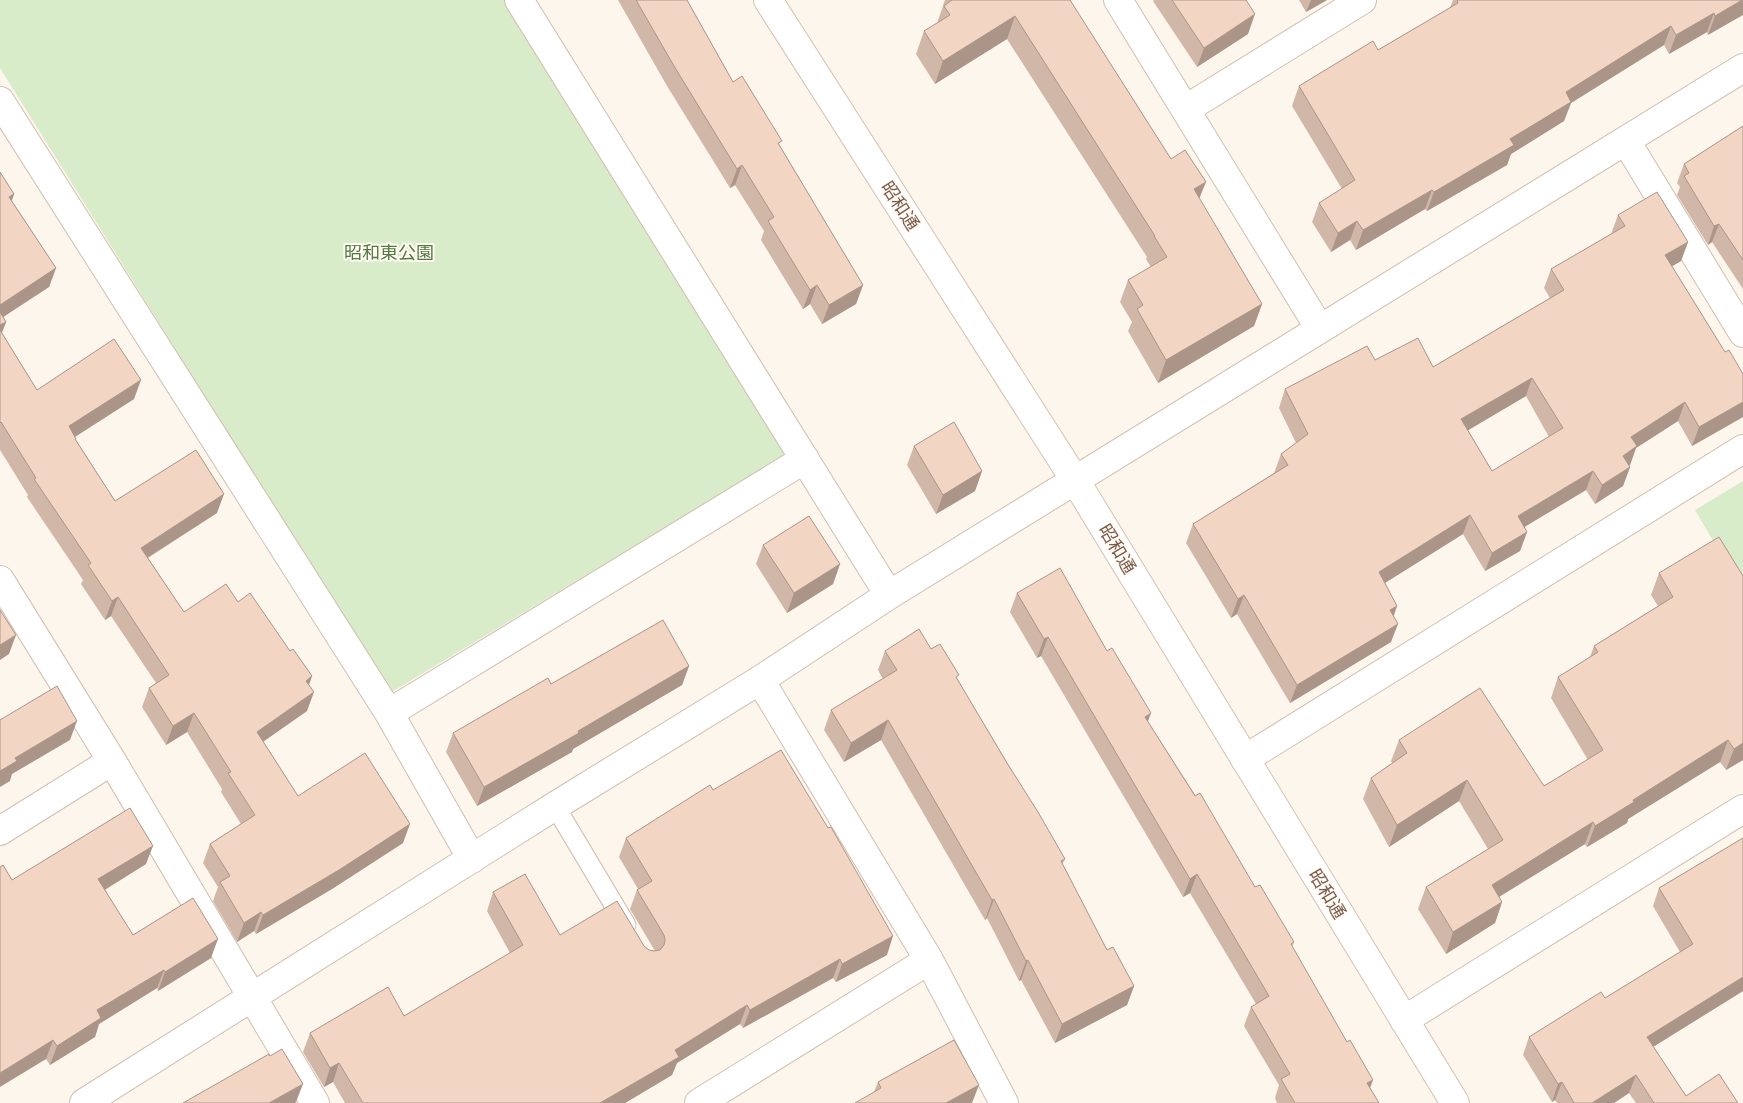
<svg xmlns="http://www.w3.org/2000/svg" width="1743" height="1103" font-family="Karla,'Noto Sans JP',sans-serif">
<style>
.green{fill:#d8ecc9}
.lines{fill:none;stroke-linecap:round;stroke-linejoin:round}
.lane-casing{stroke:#d1beb0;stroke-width:21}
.street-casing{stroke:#d1beb0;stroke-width:30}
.secondary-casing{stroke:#d6c0b0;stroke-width:30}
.lane{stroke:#fff;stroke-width:19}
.street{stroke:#fff;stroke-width:28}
.secondary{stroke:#fff;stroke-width:28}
.wall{fill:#d1b7a8;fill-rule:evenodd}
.shaded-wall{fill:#aa9588}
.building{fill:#f3d5c3;stroke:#aa9588;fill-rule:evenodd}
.labels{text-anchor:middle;stroke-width:4;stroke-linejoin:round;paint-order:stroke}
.street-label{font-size:18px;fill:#7a5c4d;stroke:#fffaf3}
.park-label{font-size:18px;fill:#537a41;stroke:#fffaf3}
</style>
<rect width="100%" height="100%" fill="#fdf6ec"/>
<path class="green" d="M0 0H505L787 454 390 693 0 68Z
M1743 481V592L1695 510Z"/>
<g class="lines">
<g class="lane-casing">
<path id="lane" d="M555 806 626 925"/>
</g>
<g class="street-casing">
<path id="street" d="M519 0 889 595
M1118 0 1320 329
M0 101 389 713 472 859
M1186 109 1362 0
M1626 141 1743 333
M0 580 112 761 315 1103
M760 680 929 960 1004 1103
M389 713 805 459
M1245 759 1743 449
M0 831 112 761
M1404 1020 1743 809
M84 1103 555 806 760 680 889 595 1743 68
M699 1103 929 960"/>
</g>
<g class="secondary-casing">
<path id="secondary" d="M768 0 1075 480 1455 1103"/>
</g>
<use href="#lane" class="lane"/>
<use href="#street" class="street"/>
<use href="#secondary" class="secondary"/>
</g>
<path class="wall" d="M618 0H687L733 82 780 146 863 285 856 304 822 324 810 304 803 309 761 240 764 231 735 185 730 188 667 86Z
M945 0H1070L1171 159 1199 199 1262 304 1254 326 1158 383 1128 331 1132 322 1120 302 1128 280 1151 267 1146 259 1147 257 1007 39 935 84 916 54 924 31 937 23 943 6V5Z
M1154 0H1246L1248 34 1197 67 1153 1Z
M1299 0H1327L1306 12Z
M1453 0H1743L1708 35 1707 32 1669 54 1664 45 1571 103 1564 121 1511 154 1507 165 1427 211 1425 209 1356 250 1350 240 1331 252 1312 222 1319 203 1342 189 1292 106 1299 86 1378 50 1450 8Z
M1743 126V289L1712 242 1708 245 1677 195 1680 187 1677 183 1684 164Z
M0 172 14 194 12 201 56 268 49 287 3 317 6 322 2 333 37 390 134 399 75 437 76 440 115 501 217 513 148 558 184 612 238 602 290 651 312 676 309 685 307 711 263 741 298 796 403 843 332 889 256 934 254 931 237 942 213 901 218 887 203 863 210 844 241 824 221 792 222 789 187 732 166 745 142 707 149 688 156 683 111 616 105 620 81 584 83 580 27 497 28 495 0 450Z
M1618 215 1688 242 1681 261 1672 266 1725 352 1743 374V417L1692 446 1678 421 1636 448 1630 465 1629 466 1630 467 1623 486 1595 504 1586 490 1524 527 1527 532 1520 551 1485 571 1463 534 1385 583 1397 606 1394 616 1391 642 1290 703 1237 614 1231 618 1186 543 1193 524 1274 473 1281 454 1296 443 1279 408 1285 389 1375 360 1433 367 1550 298 1544 288 1551 269 1611 234ZM1526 396 1549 437 1492 471 1468 430Z
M914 446 982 471 975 491 936 514 907 465Z
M763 545 840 564 833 584 787 613 756 564Z
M1659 573 1743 576V760L1726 770 1720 762 1628 819 1627 823 1587 847 1585 844 1499 897 1502 902 1495 923 1446 954 1418 909 1426 887 1488 849 1459 801 1389 847 1363 799 1371 778 1392 763 1391 761 1399 740 1544 786 1588 760 1551 698 1558 677 1590 657 1594 646 1658 606 1651 595Z
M1017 593 1148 722 1255 887 1294 942 1292 947 1370 1088 1379 1103H1277L1275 1098 1279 1085 1244 1026 1251 1007 1256 1004 1190 893 1183 897 1041 656 1037 658 1010 612Z
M931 649 957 679 1065 859 1062 865 1107 950 1134 986 1127 1005 1055 1043 1021 980 1019 981 987 918 985 920 881 740 844 762 824 730 831 710 883 679 878 670 885 651Z
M689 666 682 685 573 749 572 752 477 806 446 752 453 733 551 684Z
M713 790 887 955 836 982 833 978 743 1028 740 1024 677 1063 672 1075 625 1103H345L333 1082 324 1087 303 1052 310 1033 404 1016 510 953 487 911 493 892 560 935 644 946 649 950 654 951H655L630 909 637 890 638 889 619 857 626 838Z
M1743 838V991L1653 1047 1686 1096 1738 1103H1636L1629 1093 1614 1103H1557L1555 1100 1552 1102 1523 1055 1529 1037 1605 998 1680 952 1653 906 1659 888Z
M146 864 105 890 133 935 211 958 158 991 157 988 99 1024 95 1037 50 1065 46 1059 12 880Z
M878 1082 972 1103 874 1092Z"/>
<path class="shaded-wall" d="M1311 0H1327L1306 12Z
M1743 0V15L1708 35 1715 16Z
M1714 13 1707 32 1669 54 1676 35Z
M1255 14 1248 34 1197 67 1204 48Z
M1015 16 1007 39 935 84 943 61Z
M1671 26 1664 45 1571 103 1564 121 1511 154 1507 165 1427 211 1434 192 1510 139 1566 92Z
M742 165 735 185 730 188 737 169Z
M1206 182 1197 204 1194 189Z
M1432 190 1425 209 1356 250 1363 230Z
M14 194 7 213 9 197Z
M1357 221 1350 240 1331 252 1338 233Z
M1719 224 1712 242 1708 245 1714 226Z
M1688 242 1681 261 1659 274 1665 255Z
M56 268 49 287 0 319V305Z
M817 285 810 304 803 309 810 290Z
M863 285 856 304 822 324 829 305Z
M1262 304 1254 326 1158 383 1166 360Z
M6 322 0 337V325Z
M1532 378 1526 396 1455 438 1461 419Z
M141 380 134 399 62 445 69 426Z
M1685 402 1678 421 1636 448 1630 465 1616 474 1623 456 1631 437Z
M1743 402V417L1692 446 1699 427Z
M1630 467 1623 486 1595 504 1602 485Z
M982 471 975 491 936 514 943 495Z
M1593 471 1586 490 1511 535 1518 516Z
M224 494 217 513 134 566 141 548Z
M1470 515 1463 534 1372 591 1379 572Z
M1527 532 1520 551 1485 571 1492 553Z
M840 564 833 584 787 613 794 593Z
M1244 595 1237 614 1231 618 1238 599Z
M118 597 111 616 105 620 112 601Z
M1397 606 1390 624V610Z
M1398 624 1391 642 1290 703 1297 685Z
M16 635 9 654 0 660V645Z
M1048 637 1041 656 1037 658 1044 639Z
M689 666 682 685 573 749 572 752 477 806 484 787 578 731Z
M312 676 305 695 306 681Z
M314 692 307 711 250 751 257 732Z
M194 713 187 732 166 745 173 726Z
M1151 713 1144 732 1145 717Z
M888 720 881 740 844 762 851 743Z
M77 721 70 740 12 774 10 781 0 787V771L15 758Z
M1728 740 1720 762 1628 819 1627 823 1587 847 1595 826 1633 800Z
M1743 743V760L1726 770 1734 749Z
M1467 780 1459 801 1389 847 1397 825Z
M1593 822 1585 844 1484 906 1492 885Z
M410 824 403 843 332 889 256 934 263 915Z
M153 846 146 864 91 898 98 879Z
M1197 874 1190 893 1183 897 1190 879Z
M994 899 987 918 985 920 992 900Z
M1502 902 1495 923 1446 954 1453 932Z
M261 912 254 931 237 942 244 923Z
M893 936 887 955 836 982 842 964Z
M218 939 211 958 158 991 165 972Z
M840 959 833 978 743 1028 750 1010Z
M1028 960 1021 980 1019 981 1026 961Z
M164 970 157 988 99 1024 95 1037 50 1065 57 1046 97 1010Z
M1743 977V991L1640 1055 1647 1037Z
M1134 986 1127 1005 1055 1043 1062 1024Z
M747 1005 740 1024 677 1063 672 1075 625 1103H600L675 1050Z
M53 1040 46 1059 0 1087V1073Z
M339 1063 333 1082 324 1087 330 1068Z
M1636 1075 1629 1093 1614 1103H1592Z
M1373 1080 1366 1099 1367 1083Z
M1562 1082 1555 1100 1552 1102 1558 1084Z
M303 1084 296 1102 295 1103H269Z
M979 1085 972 1103H946Z"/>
<path class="building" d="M636 0H687L733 82 742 76 782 141 778 143 863 285 829 305 817 285 810 290 768 221 774 217 742 165 737 169 674 66Z
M952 0H1070L1171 159 1185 150 1206 182 1194 189 1262 304 1166 360 1137 309 1143 305 1128 280 1167 257 1154 236H1155L1015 16 943 61 924 31 950 15 944 6Z
M1172 0H1246L1255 14 1204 48Z
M1457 0H1742L1715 16 1714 13 1676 35 1671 26 1566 92 1571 102 1510 139 1514 145 1434 192 1432 190 1363 230 1357 221 1338 233 1319 203 1355 180 1299 86 1373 41 1378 50 1458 3Z
M1743 126V260L1719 224 1714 226 1684 176 1689 173 1684 164Z
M0 172 14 194 9 197 56 268 0 305Z
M1657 192 1688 242 1665 255 1725 352 1729 350 1743 374V402L1699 427 1685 402 1631 437 1637 446 1623 456 1630 467 1602 485 1593 471 1518 516 1527 532 1492 553 1470 515 1379 572 1397 606 1390 610 1398 624 1297 685 1244 595 1238 599 1193 524 1288 465 1281 454 1308 434 1285 389 1367 346 1375 360 1418 338 1433 367 1564 290 1551 269 1625 226 1618 215ZM1532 378 1563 428 1492 471 1461 419Z
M0 312 6 322 0 325Z
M0 330 37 390 114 339 141 380 69 426 76 439H75L115 501 196 450 224 494 141 548 184 612 226 584 238 602 250 593 290 651 293 649 312 676 306 681 314 692 257 732 298 796 365 753 410 824 339 870 263 915 261 912 244 923 220 882 230 876 210 844 255 815 228 773 231 772 194 713 173 726 149 688 169 675 118 597 112 601 88 565 91 563 34 479 36 478 1 422 0 423Z
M954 422 982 471 943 495 914 446Z
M809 516 840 564 794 593 763 545Z
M1719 537 1743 576V743L1734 749 1728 740 1633 800 1634 802 1595 826 1593 822 1492 885 1502 902 1453 932 1426 887 1503 840 1467 780 1397 825 1371 778 1407 753 1399 740 1480 688 1544 786 1603 750 1558 677 1598 652 1594 646 1673 597 1659 573Z
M1060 568 1107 651 1112 648 1151 713 1145 717 1195 796 1200 793 1255 887 1260 885 1294 942 1291 944 1347 1042 1350 1040 1373 1080 1367 1083 1379 1103H1295L1281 1079 1290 1074 1251 1007 1269 996 1197 874 1190 879 1048 637 1044 639 1017 593Z
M0 610 16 635 0 645Z
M663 620 689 666 578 731 579 733 484 787 453 733 548 678 551 684Z
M919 629 931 649 940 644 959 675 956 677 1007 763 1038 812 1065 859 1061 861 1107 950 1113 947 1134 986 1062 1024 1028 960 1026 961 994 899 992 900 888 720 851 743 831 710 897 670 885 651Z
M57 686 77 721 15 758 17 761 0 771V720Z
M781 750 828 828 831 827 893 936 842 964 840 959 750 1010 747 1005 675 1050 679 1057 600 1103H363L339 1063 330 1068 310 1033 388 987 404 1016 523 945 493 892 525 874 560 935 617 901 644 946 649 950 654 951 660 950 664 945 665 940 664 935 637 890 652 881 626 838 710 785 713 790Z
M130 808 153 846 98 879 133 935 193 898 218 939 165 972 164 970 97 1010 101 1018 57 1046 53 1040 0 1073V867L3 865 12 880Z
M1743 838V977L1647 1037 1686 1096 1719 1074 1738 1103H1654L1636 1075 1592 1103H1574L1562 1082 1558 1084 1529 1037 1601 992 1605 998 1693 944 1659 888Z
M954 1040 979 1085 946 1103H855L881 1088 878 1082Z
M282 1049 303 1084 269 1103H183L269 1054 270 1056Z"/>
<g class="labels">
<g class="street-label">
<text transform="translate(900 206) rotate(57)" y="6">昭和通</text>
<text transform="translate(1117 549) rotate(59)" y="6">昭和通</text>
<text transform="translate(1327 894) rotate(59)" y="6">昭和通</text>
</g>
<g class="park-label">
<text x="389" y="259">昭和東公園</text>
</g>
</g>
</svg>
